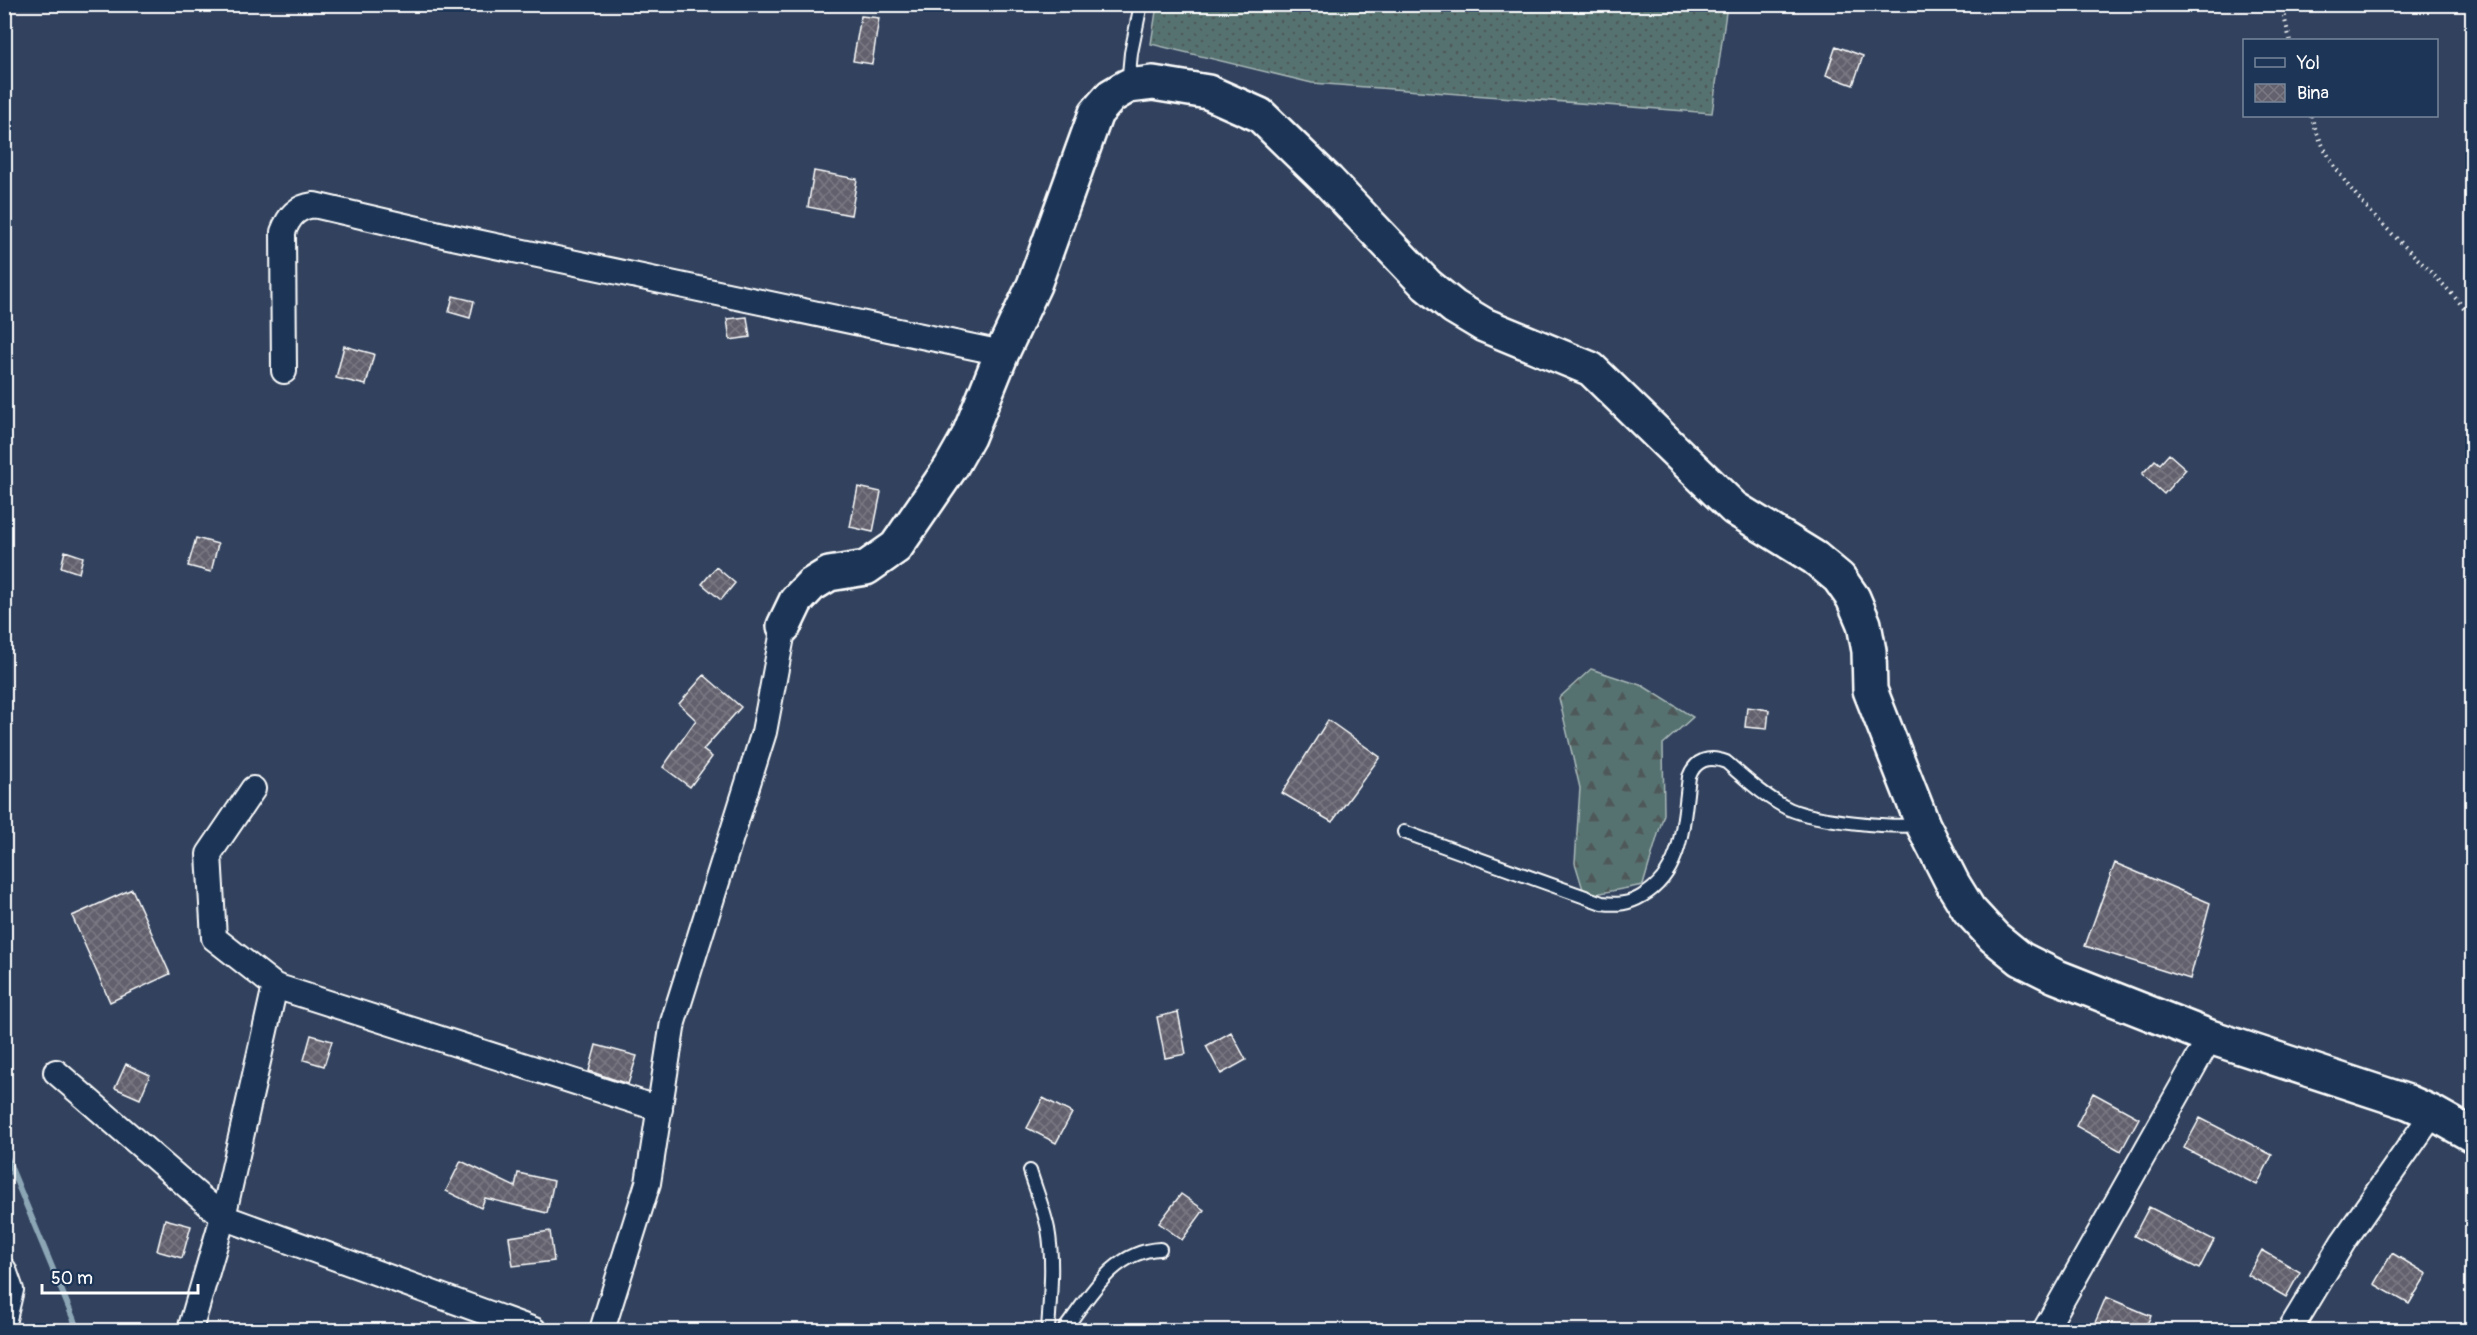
<svg xmlns="http://www.w3.org/2000/svg" width="2477" height="1335" font-family="Pangolin,sans-serif">
<style>
.grass{fill:url(#grass-dots);stroke:#aab8b8;stroke-width:1.5}
.forest{fill:url(#forest-firs);stroke:#aab8b8;stroke-width:1.5}
.lines{fill:none;stroke-linecap:round;stroke-linejoin:round}
.stream{stroke:#8ca6b6;stroke-width:6}
.building{fill:url(#building-cross-hatch);stroke:#fff;stroke-width:1.5}
.lane-casing{stroke:#fff;stroke-width:16}
.street-casing{stroke:#fff;stroke-width:28}
.secondary-casing{stroke:#fff;stroke-width:38}
.path{stroke:#fff;stroke-width:4;stroke-dasharray:1.5 4.5;stroke-linecap:butt}
.lane{stroke:#1d3557;stroke-width:12}
.street{stroke:#1d3557;stroke-width:24}
.secondary{stroke:#1d3557;stroke-width:33}
</style>
<defs>
<pattern id="grass-dots" width="8" height="8" patternUnits="userSpaceOnUse" patternTransform="scale(1.5)"><rect width="8" height="8" fill="#547271"/><path d="M2 2h.1M6 6h.1" fill="none" stroke="#4f5959" stroke-width="1.8" stroke-linecap="round"/></pattern>
<pattern id="forest-firs" width="22" height="20" patternUnits="userSpaceOnUse" patternTransform="scale(1.5)"><rect width="22" height="20" fill="#547271"/><path d="M5 1l3.5 6h-7zM16 11l3.5 6h-7z" fill="#4f5959"/></pattern>
<pattern id="building-cross-hatch" width="8" height="8" patternUnits="userSpaceOnUse" patternTransform="scale(1.5)"><rect width="8" height="8" fill="#62616d"/><path d="M0 0l8 8M0 8l8-8" fill="none" stroke="#7a7983"/></pattern>
</defs>
<rect width="100%" height="100%" fill="#32425e"/>
<filter id="ink" filterUnits="userSpaceOnUse"><feTurbulence type="fractalNoise" baseFrequency=".0167" numOctaves="2"/><feDisplacementMap in="SourceGraphic" scale="12" xChannelSelector="R" yChannelSelector="G"/><feConvolveMatrix kernelMatrix="1 2 1 2 8 2 1 2 1" color-interpolation-filters="sRGB"/></filter>
<g filter="url(#ink)">
<path class="grass" d="M1157 5V4L1727 5 1712 113 1312 83 1151 44Z"/>
<path class="forest" d="M1591 669 1643 686 1693 717 1663 744 1664 814 1643 885 1585 896 1575 863 1580 788 1559 698Z"/>
<g class="lines">
<path class="stream" d="M4 1151 78 1330"/>
</g>
<path class="building" d="M861 16 879 18 872 64 853 61Z
M1836 46 1863 56 1853 85 1826 75Z
M814 171 857 179 851 215 808 207Z
M453 296 474 301 470 318 449 312Z
M747 317 750 337 730 340 727 319Z
M344 346 374 354 366 385 336 378Z
M2169 454 2186 469 2164 494 2142 474 2155 460 2160 464Z
M858 487 881 492 873 532 850 527Z
M196 538 218 544 211 572 188 566Z
M65 551 83 557 79 573 61 567Z
M716 567 735 583 721 600 702 584Z
M704 675 741 707 703 750 712 757 690 787 663 767 696 720 679 704Z
M1747 707 1769 710 1767 729 1745 727Z
M1328 720 1380 757 1332 822 1282 793Z
M2115 863 2210 903 2190 979 2085 946Z
M132 889 170 974 110 1002 72 916Z
M1178 1012 1186 1054 1165 1058 1157 1017Z
M1231 1032 1246 1060 1221 1074 1206 1046Z
M311 1035 332 1041 324 1066 304 1060Z
M596 1045 637 1056 628 1084 589 1071Z
M126 1064 150 1075 140 1099 115 1088Z
M2093 1093 2139 1118 2121 1151 2076 1126Z
M1043 1098 1072 1113 1056 1143 1027 1128Z
M2200 1118 2272 1155 2257 1185 2184 1148Z
M461 1161 515 1187 518 1173 554 1181 547 1213 485 1198 481 1208 446 1191Z
M1181 1194 1204 1210 1182 1240 1159 1223Z
M2149 1207 2214 1240 2199 1269 2134 1236Z
M165 1219 191 1226 182 1258 157 1251Z
M550 1231 554 1261 513 1266 509 1237Z
M2262 1250 2300 1272 2286 1297 2248 1275Z
M2392 1253 2427 1274 2409 1304 2374 1284Z
M2106 1297 2151 1316 2144 1330H2108L2094 1325Z"/>
<g class="lines">
<g class="lane-casing">
<path id="lane" d="M1128 85 1131 53 1141 4
M1404 832 1602 903C1617 905 1629 904 1642 896 1684 872 1683 821 1689 777 1695 760 1709 755 1726 762 1745 778 1766 798 1789 809 1817 821 1891 828 1921 825
M1030 1171C1036 1190 1044 1210 1048 1229 1054 1263 1050 1297 1048 1330
M1064 1330C1090 1296 1113 1251 1160 1249"/>
</g>
<g class="street-casing">
<path id="street" d="M284 371 283 232C289 216 297 207 314 205L448 236 1002 353
M275 986 660 1109
M56 1072 223 1217 534 1330
M4 1270 11 1290 4 1319
M190 1330 223 1217 275 986 214 938 209 854 253 789
M602 1330 648 1183 673 1022 764 732 784 626
M2045 1330 2210 1037
M2290 1330 2343 1242 2433 1113"/>
</g>
<g class="secondary-casing">
<path id="secondary" d="M784 626 796 601 811 585 829 574 866 568 896 547 951 467 968 437 1002 353 1034 285 1096 113 1111 96 1128 86 1153 83 1208 92 1260 115 1328 181 1427 285 1454 307 1484 325 1591 369 1734 508 1815 558 1839 578 1853 598 1864 624 1869 651 1870 690 1923 825 1953 884 1969 910 1994 937 2021 959 2055 976 2210 1037 2408 1102 2433 1113 2472 1135"/>
</g>
<path class="path" d="M2281 4 2290 40
M2311 116C2337 201 2420 250 2472 318"/>
<use href="#lane" class="lane"/>
<use href="#street" class="street"/>
<use href="#secondary" class="secondary"/>
</g>
</g>
<rect width="2477" height="1335" fill="none" stroke="#1d3557" stroke-width="24"/>
<rect x="12" y="12" width="2453" height="1311" fill="none" stroke="#fff" stroke-width="2" filter="url(#ink)"/>
<rect x="2243" y="39" width="195" height="78" fill="#1d3557" stroke="#77869a" stroke-width="1.5"/>
<rect x="2255" y="58" width="30" height="9" fill="#1d3557" stroke="#77869a" stroke-width="1.5"/>
<text x="2297" y="69" font-size="18" fill="#ffffff">Yol</text>
<rect x="2255" y="84" width="30" height="18" fill="url(#building-cross-hatch)" stroke="#77869a" stroke-width="1.5"/>
<text x="2297" y="99" font-size="18" fill="#ffffff">Bina</text>
<path d="M42 1284v9h156v-9" fill="none" stroke="#ffffff" stroke-width="3"/>
<text x="51" y="1284" font-size="18" fill="#ffffff" stroke="#1d3557" stroke-width="4.5" paint-order="stroke">50 m</text>
</svg>
